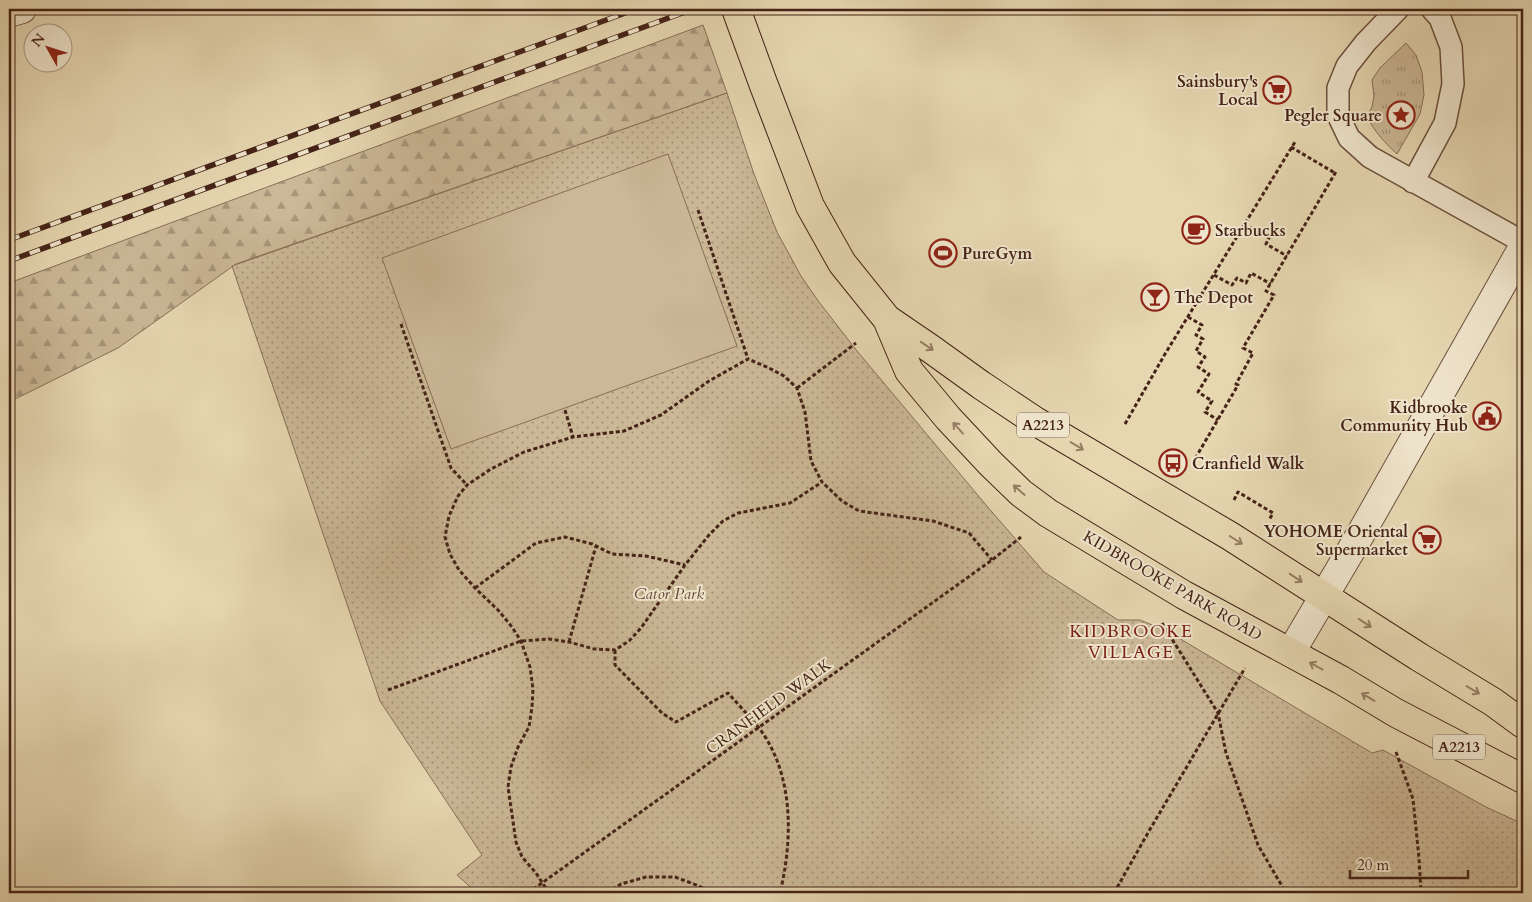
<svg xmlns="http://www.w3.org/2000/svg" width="1532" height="902" font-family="Cardo,serif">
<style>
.grass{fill:url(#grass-tufts);stroke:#886e57}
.forest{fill:url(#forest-firs);stroke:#886e57}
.park{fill:url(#park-dots);stroke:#886e57}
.pitch{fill:#cbb897;stroke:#886e57}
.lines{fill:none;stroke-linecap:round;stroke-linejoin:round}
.service-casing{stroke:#6d503e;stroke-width:24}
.minor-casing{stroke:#6d503e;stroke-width:30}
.trunk-casing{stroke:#452317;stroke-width:30}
.path{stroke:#452317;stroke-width:3;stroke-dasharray:4 2.5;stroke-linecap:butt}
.service{stroke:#efe5cc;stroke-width:21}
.minor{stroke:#efe5cc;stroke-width:28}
.trunk{stroke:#e6d7b1;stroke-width:28}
.rail-casing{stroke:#452317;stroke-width:5.5}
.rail{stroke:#efe5cc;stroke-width:4;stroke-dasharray:11;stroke-linecap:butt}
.oneway{stroke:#967d64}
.labels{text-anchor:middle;stroke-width:4;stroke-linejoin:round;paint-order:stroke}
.shield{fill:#efe5cc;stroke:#785d4d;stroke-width:1}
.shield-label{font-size:15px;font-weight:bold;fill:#452317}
.poi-label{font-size:16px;font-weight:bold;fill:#452317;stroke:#efe5cc;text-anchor:end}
.street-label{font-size:16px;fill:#452317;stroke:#efe5cc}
.park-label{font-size:16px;font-style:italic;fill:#664837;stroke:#efe5cc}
.neighbourhood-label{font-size:18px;letter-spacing:1px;fill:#7a1f14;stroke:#efe5cc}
</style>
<defs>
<pattern id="grass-tufts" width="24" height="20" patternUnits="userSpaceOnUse" patternTransform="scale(1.25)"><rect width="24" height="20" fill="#cbb897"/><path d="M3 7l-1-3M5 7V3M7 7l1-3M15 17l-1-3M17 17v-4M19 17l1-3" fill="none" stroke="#a7957a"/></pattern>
<pattern id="forest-firs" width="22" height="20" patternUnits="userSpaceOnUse" patternTransform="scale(1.25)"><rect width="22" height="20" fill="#cbb897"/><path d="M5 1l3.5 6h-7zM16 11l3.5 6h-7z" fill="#a7957a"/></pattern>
<pattern id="park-dots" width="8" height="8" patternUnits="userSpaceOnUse" patternTransform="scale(1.25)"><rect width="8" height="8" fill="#cbb897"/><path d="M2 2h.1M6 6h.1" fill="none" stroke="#a7957a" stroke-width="1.8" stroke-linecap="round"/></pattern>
</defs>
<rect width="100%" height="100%" fill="#e6d7b1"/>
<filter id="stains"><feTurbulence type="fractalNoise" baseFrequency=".004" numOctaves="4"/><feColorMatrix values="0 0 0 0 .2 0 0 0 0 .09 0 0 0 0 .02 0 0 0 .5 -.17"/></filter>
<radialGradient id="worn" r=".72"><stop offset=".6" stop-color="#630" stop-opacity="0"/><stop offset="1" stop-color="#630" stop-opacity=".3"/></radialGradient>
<path class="grass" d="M1406 43 1416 55 1422 72 1424 95 1420 114 1397 154C1385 143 1375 132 1367 117L1372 107 1374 96 1372 80 1380 68Z"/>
<path class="forest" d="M703 25 727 93 236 264 118 348 9 402V283Z"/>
<path class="park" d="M727 93 754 174 777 232 801 276 819 302 857 351 986 505 1044 572 1118 620H1140L1167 631 1372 753 1383 750 1486 807 1523 824V893H477L457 875 482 855 380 701 232 266Z"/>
<path class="pitch" d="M668 154 737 346 451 449 382 258Z"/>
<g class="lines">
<g class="service-casing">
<path id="service" d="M1398 9 1366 42 1347 66 1338 88V115L1349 138 1370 157 1523 242
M1413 182 1445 123 1453 84 1451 47 1440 18 1432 9"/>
</g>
<g class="minor-casing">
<path id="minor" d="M9 13 22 9
M1291 652 1360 535 1523 247"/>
</g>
<g class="trunk-casing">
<path id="trunk" d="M736 9 763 83 810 206 842 263 887 319 909 371 948 418 991 464 1021 493 1048 513 1184 595 1341 680 1396 713 1523 779
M887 319 931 349 981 385 1035 421 1230 536 1419 657 1493 702 1523 724"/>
</g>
<path class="path" d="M1291 147 1335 173
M698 210 748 359
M1244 224 1269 238 1266 244 1287 256
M1214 275 1232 285 1237 278 1246 283 1251 273 1271 284
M1188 317 1202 325 1196 335 1203 339 1196 351 1205 357 1198 367 1209 374 1198 392 1212 401 1205 412 1218 420
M401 324 451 468 467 485
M797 388 856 343
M565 410 573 437
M1125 424 1165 354 1295 142
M1192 464 1238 385 1236 384 1253 353 1243 348 1274 295 1266 291 1337 170
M1234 500 1238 492 1273 513 1269 520
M475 588 536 543 565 537 592 544 612 554 646 556 685 565
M1162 623 1218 713 1226 753 1258 845 1286 893
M569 642 596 546
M615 650V665L662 713 676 722 728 693C738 704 749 716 759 728 794 774 793 839 780 893
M388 690 521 641 549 639 569 642 594 649 615 650 629 641 641 628 685 565 709 535 723 521 738 513 790 503 822 482
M1396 752 1413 799 1419 858 1421 893
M528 893 992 560 1021 537
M549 893 536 873 522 857 516 842 508 787 511 767 518 747 529 727 532 707 533 689 530 667 521 641 512 627 498 610 475 588 459 570 450 554 445 537 449 516 458 496 467 485 491 469 524 452 573 437 624 431 661 415 709 381 748 359 769 368 784 376 797 388 805 412 811 461 822 482 842 501 859 511 933 521 969 533 992 560
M607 893 621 884 646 877H675L699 886 712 893
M1114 893 1149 831 1245 668"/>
<use href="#service" class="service"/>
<use href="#minor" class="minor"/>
<use href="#trunk" class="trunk"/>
<g class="rail-casing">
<path id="rail" d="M9 240 636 9
M9 261 693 9"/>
</g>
<use href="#rail" class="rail"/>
</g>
<defs><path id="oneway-shaft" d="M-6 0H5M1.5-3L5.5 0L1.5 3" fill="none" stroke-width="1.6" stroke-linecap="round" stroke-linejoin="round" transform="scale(1.25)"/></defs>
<g class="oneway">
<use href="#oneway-shaft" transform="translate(927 346) rotate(34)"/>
<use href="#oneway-shaft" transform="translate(958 428) rotate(-132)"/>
<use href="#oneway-shaft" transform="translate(1077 446) rotate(31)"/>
<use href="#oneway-shaft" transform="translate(1019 490) rotate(-139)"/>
<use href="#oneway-shaft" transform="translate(1236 540) rotate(32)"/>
<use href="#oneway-shaft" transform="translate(1296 578) rotate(33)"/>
<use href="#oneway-shaft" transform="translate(1365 623) rotate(33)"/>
<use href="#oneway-shaft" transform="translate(1316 666) rotate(-151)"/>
<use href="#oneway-shaft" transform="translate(1473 690) rotate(31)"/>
<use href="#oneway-shaft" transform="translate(1368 697) rotate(-149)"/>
</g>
<defs>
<g id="supermarket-ring" transform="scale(1.4375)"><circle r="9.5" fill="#efe5cc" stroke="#8f2418" stroke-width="1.5"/><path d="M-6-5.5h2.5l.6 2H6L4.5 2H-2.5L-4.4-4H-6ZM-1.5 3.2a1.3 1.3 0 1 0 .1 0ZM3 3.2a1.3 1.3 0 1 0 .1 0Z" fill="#8f2418"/></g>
<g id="sight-ring" transform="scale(1.4375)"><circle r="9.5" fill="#efe5cc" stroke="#8f2418" stroke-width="1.5"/><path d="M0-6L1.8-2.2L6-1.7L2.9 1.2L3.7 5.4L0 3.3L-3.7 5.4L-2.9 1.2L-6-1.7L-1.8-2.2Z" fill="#8f2418"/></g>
<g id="cafe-ring" transform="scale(1.4375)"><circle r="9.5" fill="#efe5cc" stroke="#8f2418" stroke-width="1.5"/><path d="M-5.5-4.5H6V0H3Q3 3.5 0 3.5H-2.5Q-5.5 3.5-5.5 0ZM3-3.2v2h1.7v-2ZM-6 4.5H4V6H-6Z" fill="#8f2418"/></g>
<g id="stadium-ring" transform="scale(1.4375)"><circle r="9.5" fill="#efe5cc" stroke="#8f2418" stroke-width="1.5"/><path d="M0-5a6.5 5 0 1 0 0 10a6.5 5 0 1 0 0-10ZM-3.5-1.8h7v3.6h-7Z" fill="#8f2418"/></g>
<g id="bar-ring" transform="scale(1.4375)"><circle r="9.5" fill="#efe5cc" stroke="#8f2418" stroke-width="1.5"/><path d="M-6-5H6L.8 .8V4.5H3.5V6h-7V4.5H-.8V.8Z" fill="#8f2418"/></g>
<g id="civic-ring" transform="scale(1.4375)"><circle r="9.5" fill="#efe5cc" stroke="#8f2418" stroke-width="1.5"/><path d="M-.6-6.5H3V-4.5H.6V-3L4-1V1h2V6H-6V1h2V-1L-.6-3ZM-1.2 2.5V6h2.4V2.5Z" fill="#8f2418"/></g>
<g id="bus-ring" transform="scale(1.4375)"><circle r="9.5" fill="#efe5cc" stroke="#8f2418" stroke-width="1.5"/><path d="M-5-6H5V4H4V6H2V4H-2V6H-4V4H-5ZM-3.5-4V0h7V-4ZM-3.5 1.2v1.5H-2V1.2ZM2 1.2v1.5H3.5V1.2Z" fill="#8f2418"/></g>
</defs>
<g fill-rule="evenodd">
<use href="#supermarket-ring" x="1277" y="90"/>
<use href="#sight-ring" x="1401" y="115"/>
<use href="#cafe-ring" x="1196" y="230"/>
<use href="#stadium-ring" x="943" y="253"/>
<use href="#bar-ring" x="1155" y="297"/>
<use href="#civic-ring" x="1487" y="416"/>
<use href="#bus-ring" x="1173" y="463"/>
<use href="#supermarket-ring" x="1427" y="540"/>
</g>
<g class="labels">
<g class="shield">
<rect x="1017" y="412.5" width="52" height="25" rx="4"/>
<rect x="1433" y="734.5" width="52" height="25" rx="4"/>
</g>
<g class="shield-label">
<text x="1043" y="430">A2213</text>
<text x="1459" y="752">A2213</text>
</g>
<g class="poi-label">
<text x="1258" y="87">Sainsbury's<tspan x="1258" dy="18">Local</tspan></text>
<text x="1382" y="121">Pegler Square</text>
<text x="1215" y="236" text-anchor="start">Starbucks</text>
<text x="962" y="259" text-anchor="start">PureGym</text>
<text x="1174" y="303" text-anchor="start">The Depot</text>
<text x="1468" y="413">Kidbrooke<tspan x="1468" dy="18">Community Hub</tspan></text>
<text x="1192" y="469" text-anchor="start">Cranfield Walk</text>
<text x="1408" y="537">YOHOME Oriental<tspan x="1408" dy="18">Supermarket</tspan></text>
</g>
<g class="street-label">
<text transform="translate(1173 585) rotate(30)" y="6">KIDBROOKE PARK ROAD</text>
<text transform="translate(768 706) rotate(-36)" y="6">CRANFIELD WALK</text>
</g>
<g class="park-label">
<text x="669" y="599">Cator Park</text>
</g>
<g class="neighbourhood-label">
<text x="1131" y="637">KIDBROOKE<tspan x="1131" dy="21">VILLAGE</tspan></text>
</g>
</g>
<rect width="1532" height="902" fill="none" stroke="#e6d7b1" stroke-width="30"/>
<rect x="10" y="10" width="1512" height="882" fill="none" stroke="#452317" stroke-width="2.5"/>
<rect x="15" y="15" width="1502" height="872" fill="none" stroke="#452317"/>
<g transform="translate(48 48) rotate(309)"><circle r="24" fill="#efe5cc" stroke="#ab9784"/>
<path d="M0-4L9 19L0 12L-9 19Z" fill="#8f2418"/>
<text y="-8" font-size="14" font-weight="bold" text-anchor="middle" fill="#452317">N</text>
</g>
<path d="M1350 870v8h118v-8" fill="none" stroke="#452317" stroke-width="2.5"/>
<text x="1357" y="870" font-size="15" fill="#452317" stroke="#efe5cc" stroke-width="4" paint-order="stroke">20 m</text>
<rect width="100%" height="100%" filter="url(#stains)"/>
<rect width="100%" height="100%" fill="url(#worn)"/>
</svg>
